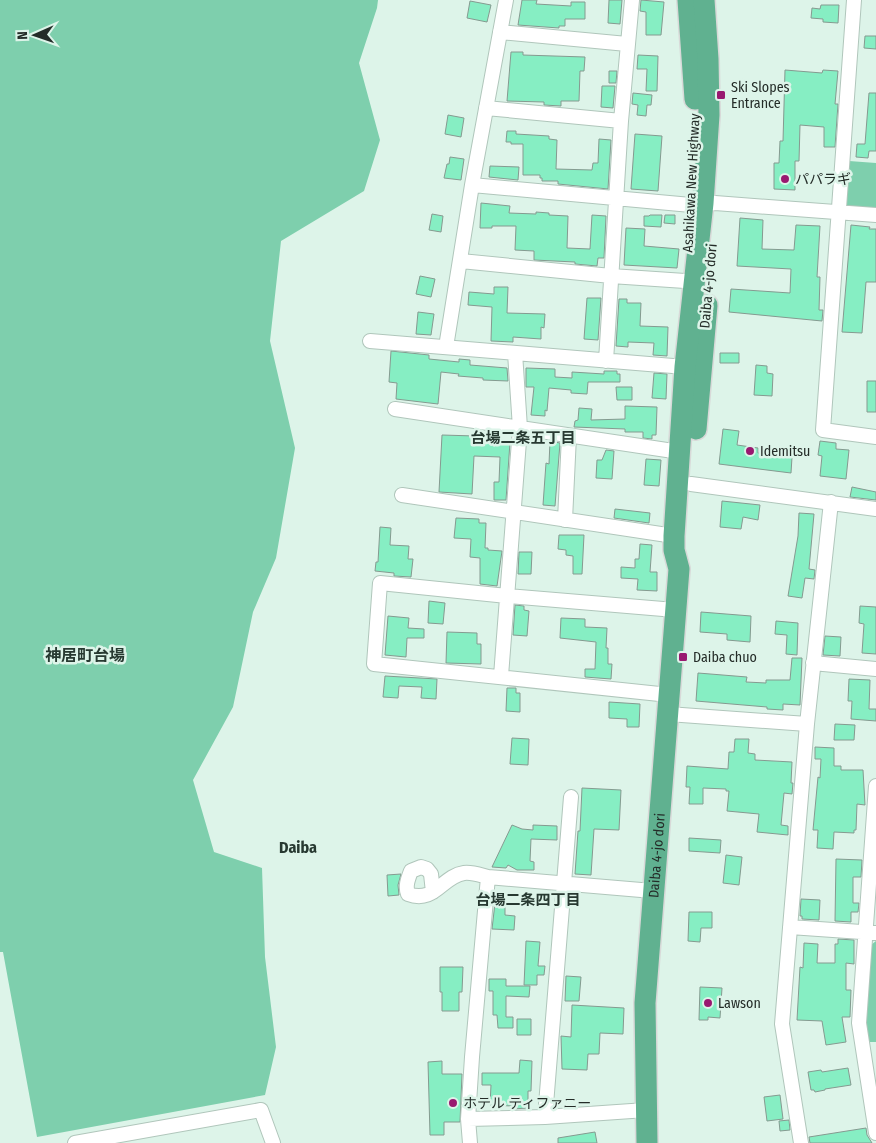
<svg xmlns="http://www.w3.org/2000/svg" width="876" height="1143" font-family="'Fira Sans Condensed','Noto Sans JP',sans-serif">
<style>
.green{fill:#7ecfad}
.building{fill:#86eec3;stroke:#859a90}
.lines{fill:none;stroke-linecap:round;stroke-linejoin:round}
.minor-casing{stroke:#b0c6bb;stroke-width:16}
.highway-casing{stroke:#d8d9d8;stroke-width:24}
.minor{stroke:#fff;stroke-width:14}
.highway{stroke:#60b190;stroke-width:21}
.poi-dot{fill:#991970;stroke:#ddf4e9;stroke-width:2}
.labels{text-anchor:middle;stroke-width:5;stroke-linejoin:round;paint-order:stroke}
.poi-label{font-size:14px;fill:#242c28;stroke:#ddf4e9;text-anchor:start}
.street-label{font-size:14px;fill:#242c28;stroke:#ddf4e9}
.neighbourhood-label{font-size:15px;font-weight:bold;fill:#273931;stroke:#ddf4e9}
.quarter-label{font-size:16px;font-weight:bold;fill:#273931;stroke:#ddf4e9}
</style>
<rect width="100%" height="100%" fill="#ddf4e9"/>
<path class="green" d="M0 0H378L377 8 359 63 380 140 364 191 281 241 270 341 295 448 276 558 253 612 233 707 193 780 214 852 262 868 265 957 276 1047 265 1095 37 1137 3 952H0Z
M849 161 876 163V211L848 208 845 203Z
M876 941V1042H868L866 1020 871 945Z"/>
<path class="building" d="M522 0H537L536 4 571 6V2H585V19H565V26H559V28L518 25Z
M609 0H622L620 24 608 23Z
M641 0 664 2 661 35H646V12L640 11Z
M470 1 491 5 487 22 467 18Z
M821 5H839L838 23 823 22V19L811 18 812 8 820 9Z
M865 36H876V49L864 48Z
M511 52H523V55L585 57 584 71H580L579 101H561V106L544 105V102L507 101Z
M638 55 658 56 657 91H646L647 69H637Z
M785 70 822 73 823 70 838 71 835 104H838L835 147H824V127L800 125 799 161H795V190L774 189V163H779L780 141H783Z
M609 71H617L616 83H609Z
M602 86H615L613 108 601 107Z
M633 93 652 95 651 105H647L646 116 637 115 638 105 632 104Z
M869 93H876V151H869L868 158 856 157 857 144H865Z
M448 115 464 118 461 137 445 134Z
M507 131H516V134L549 136V139L557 140 556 169 592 170 593 163H598L599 139 611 140 608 189 558 184V181H542V178H540V175H523V144H511V142H506Z
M635 134 662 136 658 191 631 189Z
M450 157 464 159 461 180 444 178 447 164H449Z
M490 166 519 167 518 180 489 177Z
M481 203 510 206 509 213 536 214V212L549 213V215L568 216 567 248 590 249 592 215 606 216 604 258H598L597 266 575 264V262L534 260V251L515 250 516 226H492V228H480Z
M432 214 443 216 441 232 429 230Z
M650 215H662L661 227 644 226V216H649Z
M665 215H675V224L664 223Z
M740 218 763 220 762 249 794 250 796 225 820 226 817 277H820L819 310H823L822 321 729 312 731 289 790 293 791 269 737 266Z
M851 225 870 227 869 229H876V282H866L862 333 842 332Z
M626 228 645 229 644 246 679 249 677 268 624 265Z
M420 276 435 279 431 297 416 294Z
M494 287H508L507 313 545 314 544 328 541 327V339L513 337V342L491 341 492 307 468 305 469 292 494 294Z
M587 298H601L598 340 584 339Z
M619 299H627V303H641L640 326 668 327 667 356 653 355 654 343 628 342V347L616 346Z
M418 312 434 314 431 335 416 334Z
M391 351 429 355V359L459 362V359L470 360V365L507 368 508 381 483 380V378L458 376 459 374 441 372 438 404 396 399 397 383 389 382Z
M720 353H739V363H720Z
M756 365 767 366V373L773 374 772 396 754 395Z
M526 368 555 369V377L572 378V372L604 374V371H617V374H620V382H588L587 394 571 393V390L549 388 547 411 545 410V416L531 415 534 387H526Z
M654 373 667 374 666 399 652 398Z
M867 381H876V412H867Z
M616 387H632V400H617Z
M625 406 657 407 656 435H652V439L643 438V432H625V429L574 427 575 421 578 420 579 408 592 409 591 420 625 419Z
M723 429 739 431 737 445 758 448V453L792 457 791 473 719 464Z
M475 434 498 435V441L510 442 506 500H494V482H499L500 457 474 456 472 494 439 492 442 435 475 436Z
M550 441 560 443 555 506 543 505 546 463 549 464Z
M820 441 836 443V449L849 450 846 479 820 476 822 456 818 455Z
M606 450 614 451 612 479 596 478 597 460H602Z
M646 459 661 460 659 486 644 485Z
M852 487 876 492V500L850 497Z
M722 501 760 505 758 520 743 517 741 529 720 527Z
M615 509 650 513 649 523 614 518Z
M799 513 814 514 809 569 815 570 814 579 805 578 802 598 788 596 798 536Z
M456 518 479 519V523H486L485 548H488V550L502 551 497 586 480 584V558L470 557 471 539 454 538Z
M380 527 391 528 390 545 409 546 408 559H413L411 577 394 576V573L375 571 376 562H378Z
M559 535H584L582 574H573V556L566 555V550L558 549Z
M640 544 652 545 650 572H657V591L637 590 638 579 621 578V567L635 568V559H639Z
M519 552H532L531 574H518Z
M429 601 445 603 443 624 428 623Z
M515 605 524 606V610L529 611 527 636 513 635Z
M860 606 876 607V654L862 653 864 624 859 623Z
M701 612 751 616 750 642 727 640V634L700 632Z
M388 616 409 618 408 628 424 629V638H407L406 657 385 655Z
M561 618 585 619V627L607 628 606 648H608V664H612L611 679 585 677V669H595L596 642 560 638Z
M776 621 798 623 797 655 786 654 787 635 775 634Z
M447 632 477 633V644H481V664L446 663Z
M825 636 841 637 840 656 823 655Z
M792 658H802L800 705 783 704V710L767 709V707L696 701 698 673 747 677 746 682 766 683V680H790Z
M385 676 437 679 436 699 421 698 422 687 399 686 398 698 383 697Z
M849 679 870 680 869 709H876V721L851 719 852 701H848Z
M507 688H516V693H520V712L506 711Z
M609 702 640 704 639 727H627V719L609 718Z
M835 724 855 725 854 740H834Z
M512 738 529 739 528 765 510 764Z
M735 739H749L748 753 755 754V760L792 762 791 783H793L792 794 784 793 781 825 788 826V835L757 832 759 814 727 811 729 791H726V789L703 788V804H689L690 787H686L687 766 728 769 729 752H734Z
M815 747 834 748V766H841V770H863L865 805 857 804 856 830H854V833L834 832 833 849 817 848 818 830H813L818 777 820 778 821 759H815Z
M582 788 621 790 619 830 594 829 591 875 575 874 578 831H580Z
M512 825 522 829 533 830V825L557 826V840L531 839 530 861 534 862V870H517L508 865 506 868 492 867Z
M689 838 721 840 720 853 689 851Z
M726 855 742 857 739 885 723 883Z
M836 859 862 860 861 877H853V903H859L858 912H851V922L835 921Z
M401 874 398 885 399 895 388 896 387 875Z
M801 899 820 900 819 920 802 919V916H800Z
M495 903H505V915L515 916 514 930 492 929Z
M689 912H712V928H701L700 942 688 941Z
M838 939 854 940V964L846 963V990H851L850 1017H842L846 1042 826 1045 822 1021 797 1020 800 967 803 968 804 943 818 944 817 963H835V944H838Z
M526 941 540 942 538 966H545L544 975H537V985H524Z
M440 967H463L462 992H459V1011H442V992H440Z
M566 976 581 977 579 1001H565Z
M489 979H506V986H530L529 997 506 996V1017H513V1028H498L497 1015H493V991H489Z
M700 987 722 988 720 1018 708 1017V1020H699Z
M572 1005 624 1008 623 1034 600 1033 599 1054H588L587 1070 562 1069 561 1036 571 1037Z
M517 1019H531V1035H517Z
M520 1060 532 1061 531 1091H528V1108L512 1109V1106L490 1105 491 1085H482V1073H519Z
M442 1061V1074H462L460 1122H444V1135H430L428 1062Z
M848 1068 851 1085 825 1089V1090L815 1092 814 1090H811L808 1072 821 1070 822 1072Z
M780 1095 783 1119 767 1121 764 1097Z
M789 1120 790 1130 780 1131 779 1121Z
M866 1128 867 1135 872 1143H810L809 1137Z
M595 1132 597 1143H558V1138Z"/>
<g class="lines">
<g class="minor-casing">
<path id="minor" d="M854 0 823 430 876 437
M500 32 627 44
M486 108 621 121
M472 185 691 205 715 203 876 215
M461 261 611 276 685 281
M370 341 685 367
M446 347 472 185 506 0
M606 361 621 121 632 0
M395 409 680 452
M691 484 876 509
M402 495 674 536
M565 520 569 436
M813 663 876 669
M501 676 520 428 515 353
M669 695 374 664 380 583 507 596 675 610
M668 714 807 724
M876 786 859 1023 876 1133
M433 892 431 874 427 869 421 867 411 871C408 879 405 886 408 894 435 904 442 876 464 873 472 872 480 875 488 877L653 891
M790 927 876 933
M545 1117 571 797
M468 1119 545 1117 646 1110
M75 1143 261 1110 273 1143
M470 1143 468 1119 472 1057 488 877
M801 1143 782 1024 807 724 831 502"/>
</g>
<g class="highway-casing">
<g id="highway">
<path d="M688 0 695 99"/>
<path d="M696 429 707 305"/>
<path id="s1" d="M647 1143 645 1003 679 569 674 550V536L685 367 703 203 709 115 708 59 704 0"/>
</g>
</g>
<use href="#minor" class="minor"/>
<use href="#highway" class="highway"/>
</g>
<g class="poi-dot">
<rect x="716" y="90" width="10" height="10" rx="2.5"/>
<circle cx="785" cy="179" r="5"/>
<circle cx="750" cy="451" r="5"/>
<rect x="678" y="652" width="10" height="10" rx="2.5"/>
<circle cx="708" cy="1003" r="5"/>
<circle cx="453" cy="1103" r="5"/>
</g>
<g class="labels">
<g class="poi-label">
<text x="731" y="92">Ski Slopes<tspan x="731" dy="16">Entrance</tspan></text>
<text x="795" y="184">パパラギ</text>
<text x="760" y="456">Idemitsu</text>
<text x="693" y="662">Daiba chuo</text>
<text x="718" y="1008">Lawson</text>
<text x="463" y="1108">ホテル ティファニー</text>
</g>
<g class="street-label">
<text transform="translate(691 183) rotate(-87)" y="5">Asahikawa New Highway</text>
<text transform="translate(708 286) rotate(-85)" y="5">Daiba 4-jo dori</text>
<text dy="5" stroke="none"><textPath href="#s1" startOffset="288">Daiba 4-jo dori</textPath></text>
</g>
<g class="neighbourhood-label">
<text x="523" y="443">台場二条五丁目</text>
<text x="528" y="905">台場二条四丁目</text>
</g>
<g class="quarter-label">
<text x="85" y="661">神居町台場</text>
<text x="298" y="853">Daiba</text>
</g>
</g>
<g transform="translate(35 35) rotate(268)" stroke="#ddf4e9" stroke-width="4" paint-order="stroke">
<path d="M0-4L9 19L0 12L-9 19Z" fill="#242c28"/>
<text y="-8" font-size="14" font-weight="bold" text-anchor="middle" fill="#242c28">N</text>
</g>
</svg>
